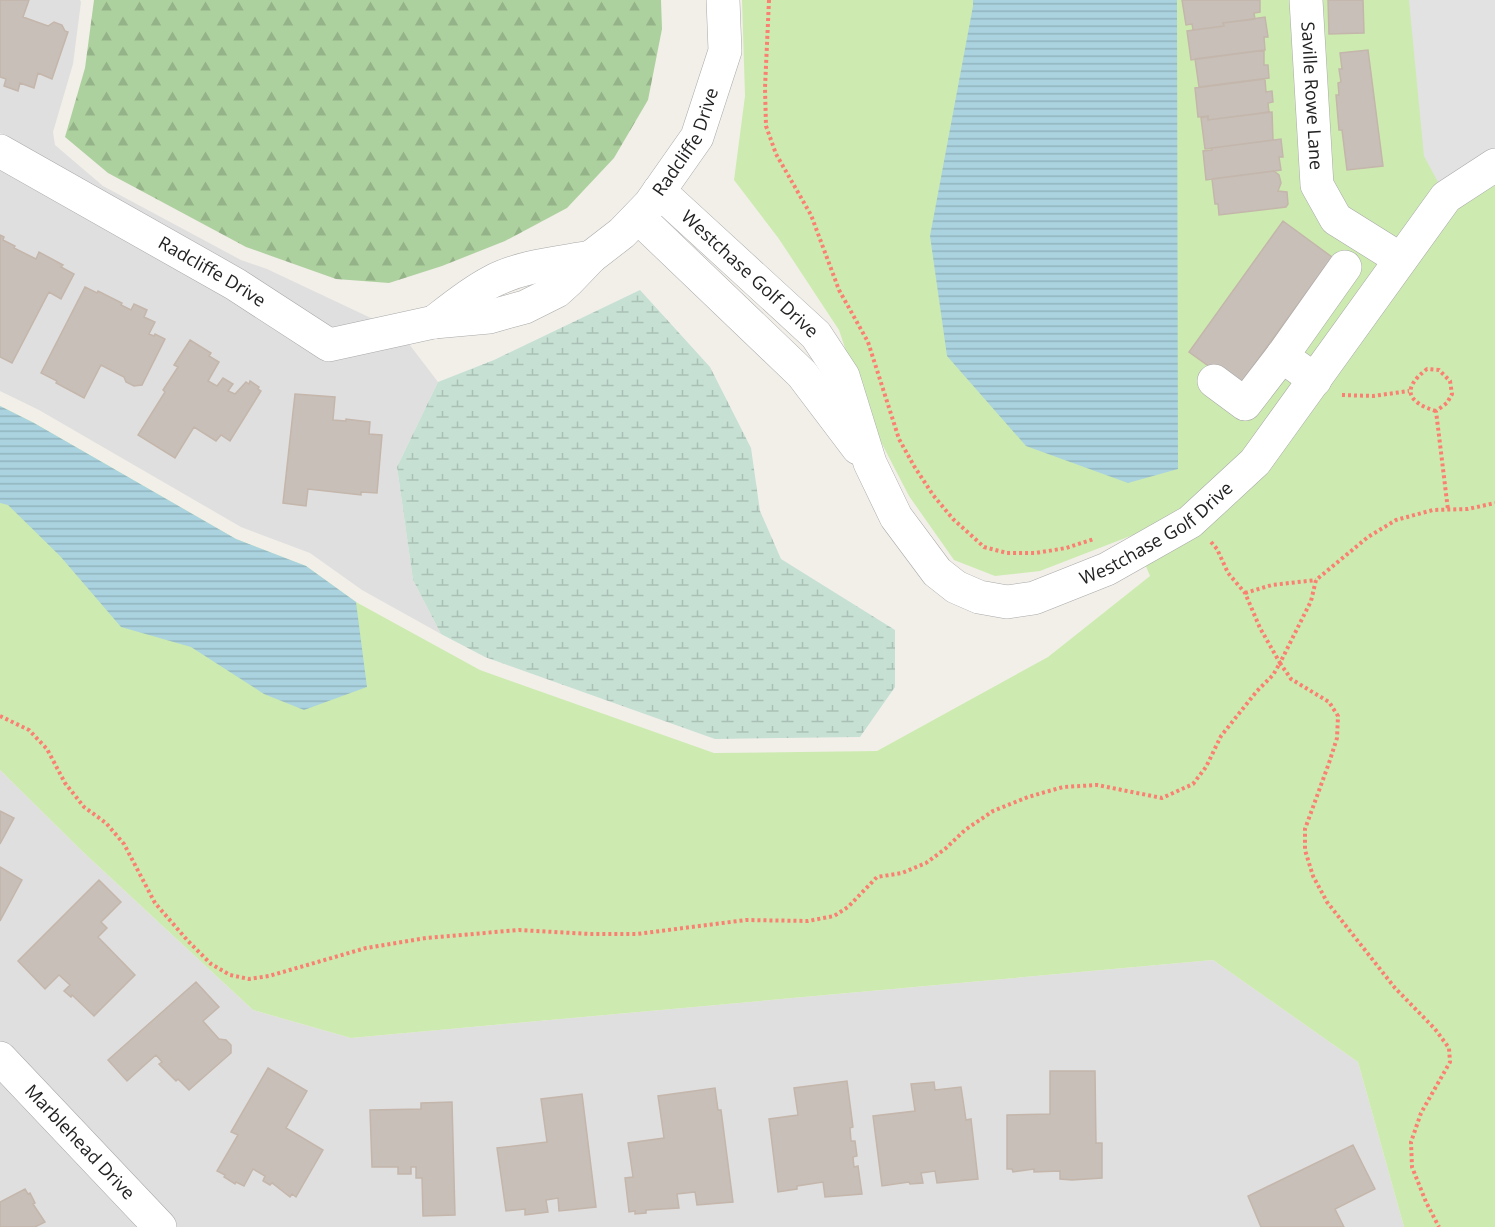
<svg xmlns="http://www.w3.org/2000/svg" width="1495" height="1227" font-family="'Open Sans',sans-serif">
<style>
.residential{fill:#e0dfdf}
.grass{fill:#cdebb0}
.forest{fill:url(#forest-firs)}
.wetland{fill:url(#wetland-marsh)}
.parking{fill:#e2e2e2}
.water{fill:url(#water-rules)}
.building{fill:#c7bfb8;stroke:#c4b6ab;stroke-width:1.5}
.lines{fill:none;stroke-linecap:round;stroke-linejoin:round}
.minor-casing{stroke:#a9a9a9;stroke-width:34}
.path{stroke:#fa8072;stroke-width:4;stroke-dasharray:3 3;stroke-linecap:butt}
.minor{stroke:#fff;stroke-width:33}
.labels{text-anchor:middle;stroke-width:5;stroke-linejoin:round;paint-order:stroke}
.street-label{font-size:18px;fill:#222;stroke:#fff}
</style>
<defs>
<pattern id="forest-firs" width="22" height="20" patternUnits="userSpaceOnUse" patternTransform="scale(1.5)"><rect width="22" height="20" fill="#add19e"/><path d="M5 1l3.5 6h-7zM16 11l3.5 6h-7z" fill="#95b388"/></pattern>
<pattern id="wetland-marsh" width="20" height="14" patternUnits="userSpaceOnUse" patternTransform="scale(1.5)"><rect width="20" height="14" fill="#c6e0d4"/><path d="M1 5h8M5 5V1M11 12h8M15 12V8" fill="none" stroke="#aac0b6"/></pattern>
<pattern id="water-rules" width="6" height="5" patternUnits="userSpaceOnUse" patternTransform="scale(1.5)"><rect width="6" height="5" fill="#aad3df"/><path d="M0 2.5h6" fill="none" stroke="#92b5bf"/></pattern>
</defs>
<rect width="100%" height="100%" fill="#f2efe9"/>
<path class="residential" d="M0 0H80L81 2 73 64 53 132 55 145 103 186 241 260 267 269 373 319 331 328 241 270 0 133Z
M0 169 229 298 322 359 409 344 438 382 397 467 413 580 441 634 362 590 310 553 241 527 39 410 0 391Z
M0 770 82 851 253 1010 351 1038 1213 960 1358 1062 1404 1227H0Z"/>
<path class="grass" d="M742 0H1495V1227H1404L1358 1062 1213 960 351 1038 253 1010 82 851 0 770V406L34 423 236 539 306 566 356 602 480 670 714 753 877 751 1048 657 1150 576 1133 535 1040 571 995 576 954 560 909 496 868 417 839 330 779 239 734 180 745 96Z"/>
<path class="forest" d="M94 0H661L662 29 648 100 614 158 567 208 505 241 442 266 389 283 336 279 246 247 108 173 65 137 85 68Z"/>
<path class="wetland" d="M640 290 710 367 751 448 760 511 781 559 895 630V687L860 737 715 739 485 657 441 634 413 580 397 467 438 382 494 360Z"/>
<path class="parking" d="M1409 0H1495V165L1446 197 1424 156Z"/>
<path class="water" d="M973 0H1177L1178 469 1128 483 1026 446 947 356 930 236 973 6Z
M0 406 34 423 236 539 306 566 356 602 367 687 304 710 264 694 191 647 121 627 60 556 8 505 0 503Z"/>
<path class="building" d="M0 0H29L23 17 48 26 54 22 62 25 65 31 68 32 52 79 38 73 34 88 20 83 18 91 4 86 6 79 0 77Z
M1182 0H1260V12L1254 13 1255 19 1223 23 1224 26 1193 30 1192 24 1186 25Z
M1328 0H1363L1364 33 1329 34Z
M1265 17 1268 37H1264L1265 50 1191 60 1187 31 1224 26 1223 23Z
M1264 50V65H1268L1269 78 1199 87 1195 59Z
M1368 50 1383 166 1347 170 1342 130H1339L1336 95H1339L1338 83 1341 82 1339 69H1342L1340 53Z
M1265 79 1266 92 1272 91 1273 102 1268 103 1269 112 1208 120V116L1198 117 1195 88Z
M1272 112 1273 140 1205 149 1201 118 1208 116V120Z
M1281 139 1283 157H1279L1281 170 1206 180 1203 151 1212 150 1211 148Z
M1274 171 1279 175 1281 183 1278 191 1287 192 1288 204 1286 207 1219 215 1218 204H1215L1212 179Z
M1283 221 1332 257 1238 387 1189 352Z
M0 235 4 237 3 240 15 246 14 248 36 259 39 252 63 265 61 267 74 274 61 299 49 292 12 363 0 357Z
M85 287 97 293 98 291 122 303 121 305 131 310 134 304 147 310 144 317 155 322 149 334 154 336 155 334 165 339 142 385 134 386 126 382 124 377 101 365 84 398 56 383 57 381 41 373Z
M190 340 211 353 209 356 219 362 208 381 217 386 223 378 233 384 228 391 235 394 246 382 249 384 250 381 259 387 258 389 261 391 230 441 221 435 216 441 194 427 175 458 138 435 165 392 163 390 178 367 174 365Z
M295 394 335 397 333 420 346 421V419L370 422 369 434 382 435 377 493 361 492V495L308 489 306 506 283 503Z
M0 811 14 818 0 844Z
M0 867 22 880 0 921Z
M99 880 121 902 101 922 107 928 98 937 135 975 94 1016 72 995 71 997 64 991 70 985 59 975 45 989 18 961Z
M196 982 219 1007 203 1021 219 1039 226 1040 231 1045V1053L189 1090 178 1079 176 1081 159 1064 162 1062 156 1055 127 1081 108 1060Z
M268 1068 307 1091 286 1128 323 1150 296 1197 292 1194 290 1197 272 1183 270 1185 263 1181 265 1176 253 1169 244 1186 236 1182 235 1184 224 1177 225 1175 217 1171 238 1135 231 1132Z
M1050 1071H1095L1096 1143H1102V1178L1072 1180 1060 1179V1171L1034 1172V1169L1013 1172 1012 1169H1007V1115L1050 1114Z
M847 1081 853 1127 850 1128 851 1141H855L857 1156 853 1157 854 1167 858 1166 862 1194 825 1197 823 1182 797 1186V1189L778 1192 769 1119 798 1115 794 1088Z
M934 1082 935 1090 961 1087 966 1120 971 1119 978 1179 937 1183 935 1171 921 1173 923 1183 910 1184 909 1182 882 1186 873 1116 915 1111 911 1084Z
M715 1088 718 1110H721L733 1202 697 1205 695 1192 677 1194 679 1208 646 1210V1213L635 1214V1211L629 1212 625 1178 633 1177 628 1143 664 1138 658 1096Z
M582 1094 596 1207 559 1211 558 1198 546 1200 548 1212 525 1215V1209L506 1211 497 1148 547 1142 541 1099Z
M452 1102 455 1215 423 1216 422 1178H416V1167H411V1174H398V1167H372L370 1110 421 1109V1103Z
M1353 1145 1375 1189 1335 1209 1344 1227H1261L1248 1196Z
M25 1189 28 1194 30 1193 35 1203 33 1204 45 1222 35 1227H0V1202Z"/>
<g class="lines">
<g class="minor-casing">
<g id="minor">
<path id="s1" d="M1306 0 1317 185 1336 219 1400 259"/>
<path id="s2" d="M0 151 235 284 329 345 434 322 489 317 525 307 557 291 568 281 591 257 622 233 650 204 697 137 725 51 723 0"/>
<path id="s3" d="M659 191 816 335 843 376 870 463 896 517 937 572 956 587 979 597 1007 602 1034 598 1107 569 1190 522 1255 462 1446 197 1495 165"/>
<path d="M638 217 802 374 858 448"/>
<path d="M434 322C452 308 470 293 491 282 521 266 558 263 591 257"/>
<path d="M1315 380 1282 356 1345 267"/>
<path d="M1214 381 1245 404 1282 356"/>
<path id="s4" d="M0 1058 160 1227"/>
</g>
</g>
<path class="path" d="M769 0 765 88 766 126 776 154 811 215 839 290 868 342 899 439 914 466 933 495 953 519 984 547 1007 553H1036L1066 548 1094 539
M1342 395 1373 396 1409 391
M1436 411C1406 402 1402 388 1427 369L1439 370 1450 381 1452 394 1447 403 1436 411 1448 510
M1211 542 1217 549 1228 573 1245 593 1260 628 1280 663 1311 601 1316 580 1368 537 1396 520 1433 510 1468 509 1495 503
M1245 593 1272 585 1316 580
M0 716 29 730 47 749 65 783 84 807 106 823 124 844 155 903 188 941 211 964 230 975 249 979 269 976 366 948 426 938 519 930 590 934H637L746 920 808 921 834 916 848 907 877 877 902 873 926 863 945 849 965 830 993 811 1028 797 1063 787 1097 785 1162 798 1193 784 1206 767 1221 736 1257 691 1273 675 1280 663 1291 679 1329 702 1338 716 1337 738 1329 763 1305 829V850L1313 876 1327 902 1395 988 1435 1029 1449 1048 1450 1062 1421 1113 1411 1142 1412 1167 1426 1202 1439 1227"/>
<use href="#minor" class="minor"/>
</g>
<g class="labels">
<g class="street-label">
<text dy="6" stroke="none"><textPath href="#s1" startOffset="96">Saville Rowe Lane</textPath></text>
<text dy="6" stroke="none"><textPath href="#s2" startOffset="818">Radcliffe Drive</textPath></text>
<text dy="6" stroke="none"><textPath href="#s2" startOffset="244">Radcliffe Drive</textPath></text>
<text dy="6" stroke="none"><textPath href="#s3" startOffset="123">Westchase Golf Drive</textPath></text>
<text dy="6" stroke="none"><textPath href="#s3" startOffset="726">Westchase Golf Drive</textPath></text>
<text dy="6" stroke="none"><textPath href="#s4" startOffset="116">Marblehead Drive</textPath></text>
</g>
</g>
</svg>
